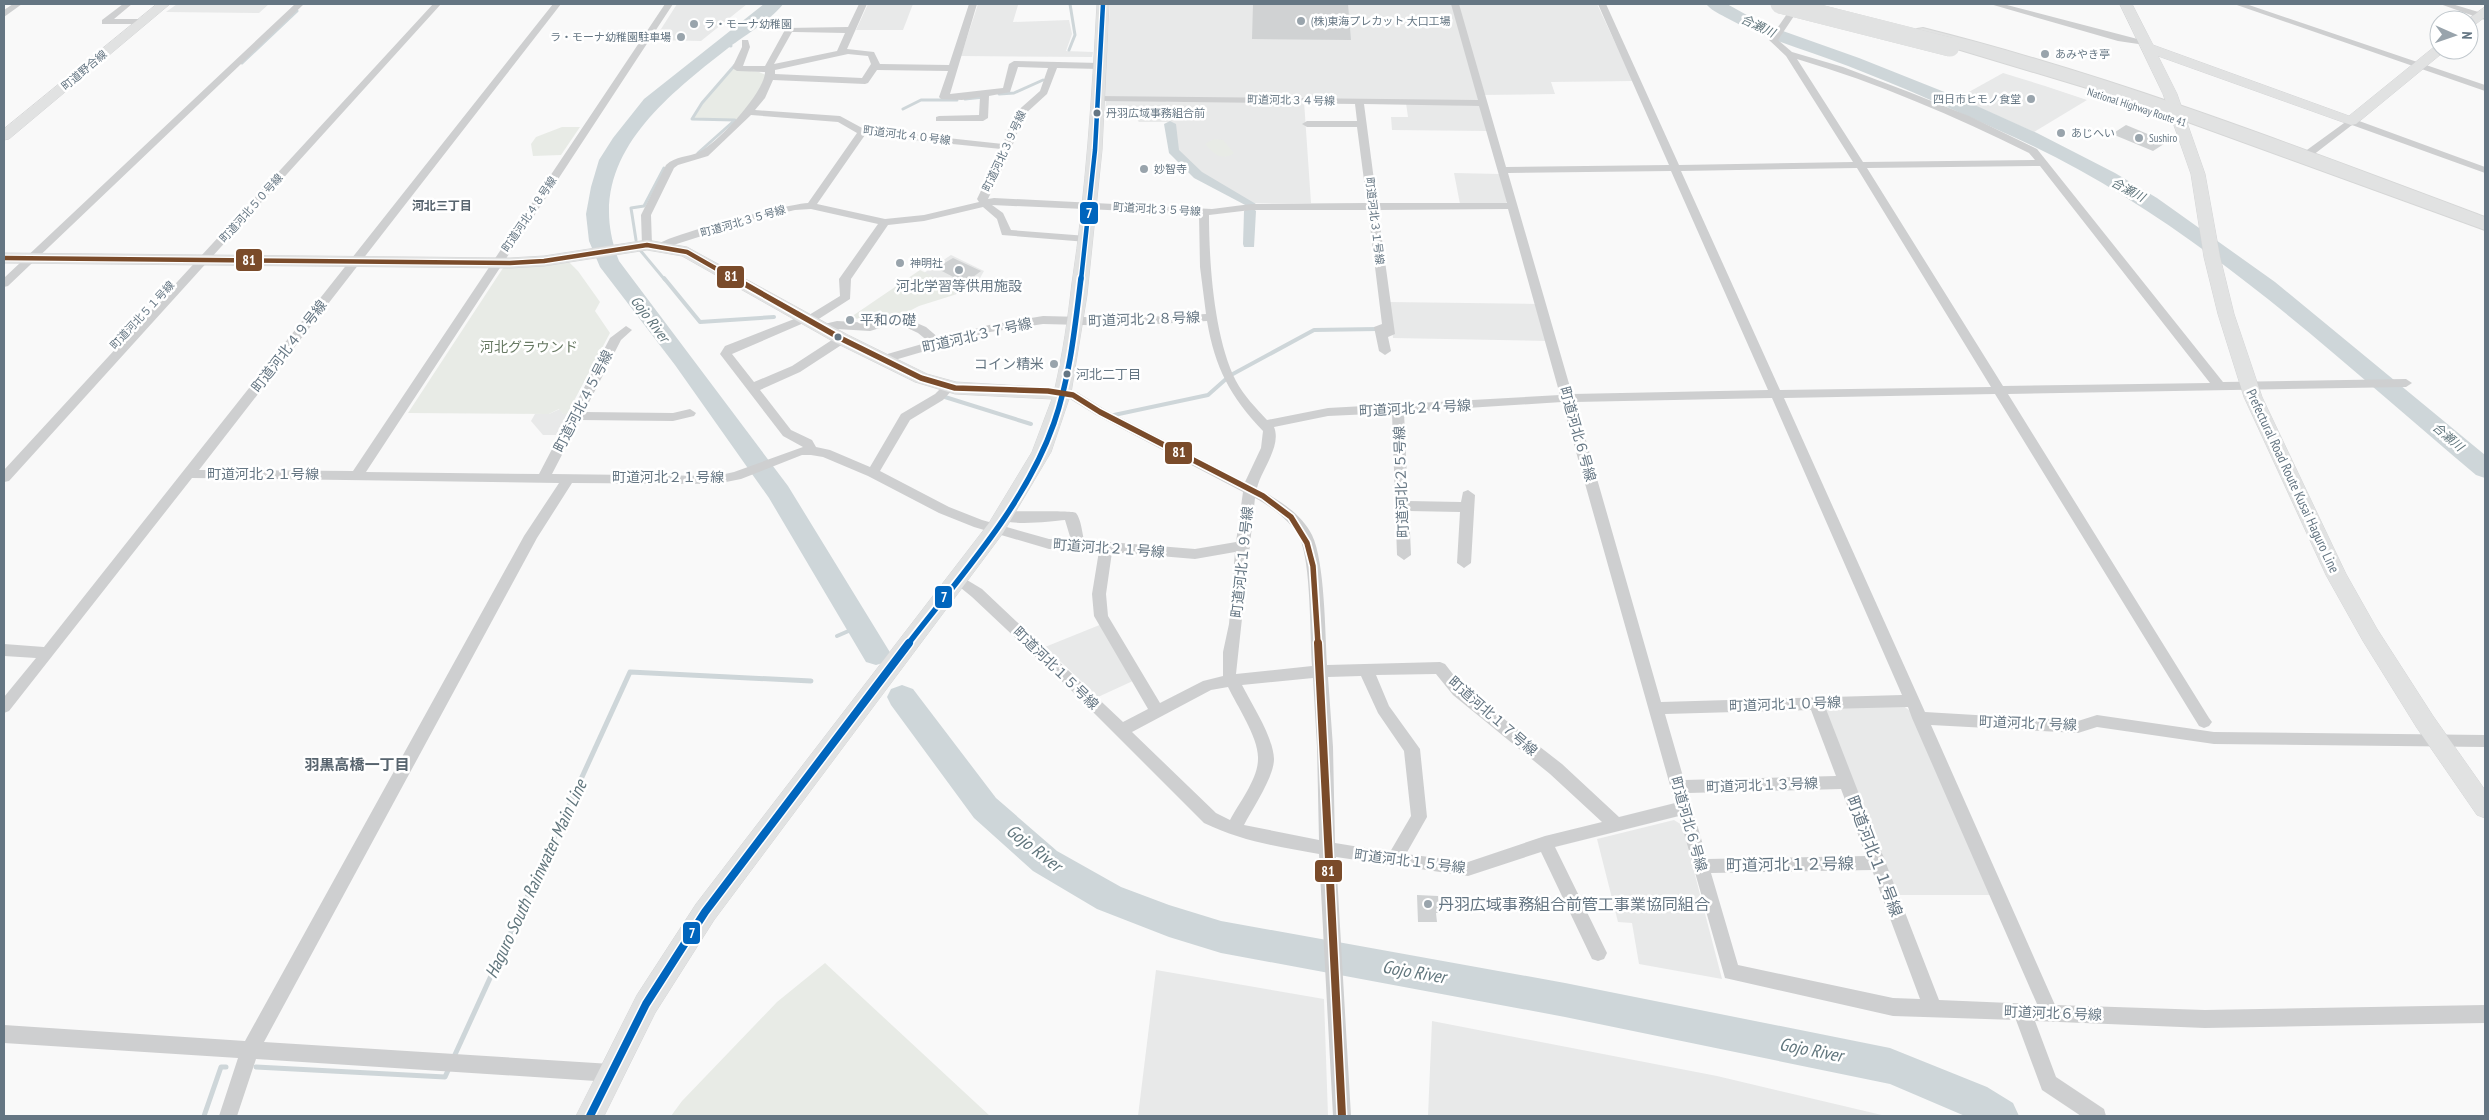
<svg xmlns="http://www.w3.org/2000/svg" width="2489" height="1120" font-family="'PT Sans Narrow','Noto Sans JP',sans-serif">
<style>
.built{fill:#e8e9e9}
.green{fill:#e8ebe6}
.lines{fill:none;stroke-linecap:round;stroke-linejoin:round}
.stream-far2{stroke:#ced6d9;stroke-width:3}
.stream-far1{stroke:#ced6d9;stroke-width:4}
.stream{stroke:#ced6d9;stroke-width:5}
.canal{fill:#ced6d9;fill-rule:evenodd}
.river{fill:#ced6d9;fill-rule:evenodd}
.building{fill:#d0d2d3}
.secondary-casing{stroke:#d5d6d7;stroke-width:1}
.highway-casing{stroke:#d5d6d6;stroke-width:2}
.street{fill:#cecfd0;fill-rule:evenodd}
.secondary{fill:#e1e2e2;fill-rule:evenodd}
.highway{fill:#e1e2e2;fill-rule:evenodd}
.highway-bridge-casing{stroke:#d5d6d6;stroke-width:19;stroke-linecap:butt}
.highway-bridge{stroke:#e1e2e2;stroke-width:19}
.bus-1-far2-casing{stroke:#fff;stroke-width:7}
.bus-1-far1-casing{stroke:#fff;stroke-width:9}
.bus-1-casing{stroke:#fff;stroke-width:11}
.bus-2-far2-casing{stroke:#fff;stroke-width:7}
.bus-2-far1-casing{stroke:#fff;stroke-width:9}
.bus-2-casing{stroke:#fff;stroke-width:11}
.bus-1-far2{stroke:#0065bd;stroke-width:4.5}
.bus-1-far1{stroke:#0065bd;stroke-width:5.5}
.bus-1{stroke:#0065bd;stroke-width:8}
.bus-2-far2{stroke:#7a4b2a;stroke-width:4.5}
.bus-2-far1{stroke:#7a4b2a;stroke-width:5.5}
.bus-2{stroke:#7a4b2a;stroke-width:8}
.poi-dot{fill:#99a4ac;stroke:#fff;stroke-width:2}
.bus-dot{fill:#657683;stroke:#fff;stroke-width:2}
.labels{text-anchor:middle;stroke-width:5;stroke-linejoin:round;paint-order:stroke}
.far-poi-label{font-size:11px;fill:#657683;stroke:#fff;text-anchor:start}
.far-street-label{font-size:11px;fill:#657683;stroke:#fff}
.far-bus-label{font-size:11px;fill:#657683;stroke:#fff;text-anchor:start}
.far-water-label{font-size:12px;font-style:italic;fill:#60757c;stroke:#fff}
.far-neighbourhood-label{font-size:12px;font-weight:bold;fill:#57646e;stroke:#fff}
.bus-label{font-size:13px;fill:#657683;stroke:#fff;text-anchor:start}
.poi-label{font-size:14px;fill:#657683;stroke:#fff}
.street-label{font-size:14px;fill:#657683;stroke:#fff}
.park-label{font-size:14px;fill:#687a64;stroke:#fff}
.water-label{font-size:15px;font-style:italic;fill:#60757c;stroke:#fff}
.neighbourhood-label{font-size:15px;font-weight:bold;fill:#57646e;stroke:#fff}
.near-street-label{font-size:16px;fill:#657683;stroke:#fff}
.near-poi-label{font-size:16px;fill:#657683;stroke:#fff;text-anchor:start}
.near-water-label{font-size:18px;font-style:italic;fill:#60757c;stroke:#fff}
.line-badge{stroke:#fff;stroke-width:2}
.badge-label{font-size:14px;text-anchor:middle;font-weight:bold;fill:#fff}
</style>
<rect width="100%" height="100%" fill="#f9f9f9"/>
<path class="built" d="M177 4H269L259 13 166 12Z
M677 4H747L701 41 654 40Z
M868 4H913L903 30H856Z
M978 4 1018 5 1013 22 1069 20 1072 34 1066 51 1093 52 1092 57 961 56Z
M1110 4H1597L1633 81 1551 82 1555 94 1479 95V100L1476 101 1104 97Z
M2003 73 2045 86 2087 100 2034 132 1958 98Z
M1106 99 1165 100 1166 102 1304 101 1311 203H1251L1198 174 1174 151 1171 122H1139L1131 114 1105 115Z
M1406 103 1481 106 1488 131 1392 130 1391 117H1408Z
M1454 173 1500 174 1508 201 1505 204H1460Z
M951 255 984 271 975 287 954 295 956 288 924 273Z
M1389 302 1538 304 1548 341 1393 338Z
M560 409 563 414H567L556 435H543L531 421 535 414H549Z
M1102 624 1135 680 1098 697 1045 647Z
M1902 705 1913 713 1993 895H1897L1823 707Z
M1674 820 1682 825 1722 979 1639 964 1632 923 1618 922 1597 839Z
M1156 970 1324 999 1328 1116H1138Z
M1432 1021 1717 1076 1886 1116H1428Z"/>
<path class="green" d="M733 69 759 72 766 75 757 97 737 119H693L703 103Z
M562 127H580L561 155 533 156 531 144 536 137Z
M1214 139 1223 140 1234 153C1222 162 1213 153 1205 144Z
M567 260 578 271 600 302 595 311 610 333 567 414H563L559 409 549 414 408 413 503 268Z
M920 270 956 288 954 295 919 306 894 319 889 320 888 315 869 318 848 319Z
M825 963 990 1116H671L682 1101 777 1002Z"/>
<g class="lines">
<path class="stream-far2" d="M723 44 731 46
M1069 50 1075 35 1070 4
M242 63 297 11
M999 94 1014 93 1043 80
M965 99 984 97
M903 109 921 100H957
M698 153 735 120 692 119 702 103 735 65
M636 240 631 208 644 206 664 168
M640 250 665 280"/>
<path class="stream-far1" d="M664 278 700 322 774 317
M1231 375 1314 330 1377 329
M945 397 1031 424
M1114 415 1208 395 1226 379
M837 636 860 626"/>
<path class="stream" d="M453 1059 630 672 811 681
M256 1067 445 1077 450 1066
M204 1116 221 1067H226"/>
<path class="canal" d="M1170 121 1176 124 1179 150 1202 172 1256 204 1251 207 1256 211 1254 247H1244L1243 244 1244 211 1249 207 1194 178 1169 153 1164 124Z"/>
<path class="river" d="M764 4H783C773 18 747 34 732 45 663 99 580 162 619 261L788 486 891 654 886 662 876 665 866 662 769 498 675 365 600 267 589 241 586 214 591 187 599 160 613 138 644 99Z
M1706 4H1727L1763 24 1859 58 1957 97 2037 133 2115 173 2157 198 2275 282 2485 455V478L2476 475C2331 353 2190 217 2016 138 1961 113 1905 88 1848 66 1806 50 1764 39 1725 17 1718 13 1711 10 1706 4Z
M902 685 913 689 996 798 1057 851 1121 887 1169 905 1221 921 1565 983 1890 1048 1987 1087 2013 1103 2019 1116H1965L1890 1084 1565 1017 1221 953 1169 937 1097 909 1033 871 974 818 891 705 887 697 891 689Z"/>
</g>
<path class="building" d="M1253 4H1348L1351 40 1252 39Z
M2126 125 2167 142 2153 151 2112 134Z
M953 258 981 271 965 283 936 268Z
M1417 895 1438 896 1439 913H1436L1437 922H1418Z"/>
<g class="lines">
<g class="secondary-casing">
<path id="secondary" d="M157 4H170L9 139 4 140V129Z
M1097 4H1109L1102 150 1087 295 1071 393 1051 452 1003 533 714 920 655 1013 604 1116H576L637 995 696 904 989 523 1032 452 1052 399 955 394 915 382 836 343 682 256 647 250 544 266 510 268 4 263V253L510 258 544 256 647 240 687 247 848 335 927 374 956 382 1055 388C1063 353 1068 318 1072 283 1086 191 1092 97 1097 4Z
M2120 4H2132L2153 45 2349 116 2434 47 2439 46V50H2446L2356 124 2351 125 2158 56 2177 94 2205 174 2220 257 2234 314 2262 397 2346 574 2377 629 2433 716 2485 790V818L2477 815 2417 728 2363 641 2326 575 2244 397 2218 314 2204 257 2191 174 2163 94Z
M2485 7V17L2469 29V20H2467Z"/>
</g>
<g class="highway-casing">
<path id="highway" d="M1923 28C2115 76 2301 148 2485 217V230L2130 101 1917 37 1915 33 1917 29Z"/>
</g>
<path class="street" d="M13 4H22L4 17V10Z
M123 4H132L114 19H141L144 20V24H102V20Z
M295 4H304L8 286 4 287V278Z
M433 4H441L9 481 4 482V470Z
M553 4H561L199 470 353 471 665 4H673L366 472 539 474 610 338 626 326 632 330 621 340 584 412 673 413 690 409 696 413 694 416 673 421 580 420 552 474 716 476 734 472 803 447 783 436 720 354 725 346 802 316 809 315 840 296 839 279 878 224 811 209 795 210 752 220 664 248 660 249 655 246C666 235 787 204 808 203L857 133 838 122 751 115 708 156 678 165 674 168 651 215 652 245 647 248 642 245 641 215 666 165C675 156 689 157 699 152 717 144 765 92 765 72L737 71 732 68 742 47V40H748L750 47 743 66H765L786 28 848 27 859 4H867L847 49 874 52 880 64 949 65 969 4H977L950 94 1003 88 1009 64 1014 61 1100 63 1105 66 1100 69 1057 68 1047 94 1024 115 1010 152 988 199 994 198 1212 209 1251 204 1367 203 1357 127H1307L1302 124 1307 121H1357L1355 104 1099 101 1094 98 1096 96 1478 100 1451 4H1459L1506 167 1669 165 1598 4H1606L1679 165 1853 162 1786 56 1769 40 1789 11 1792 10 1796 13 1778 40 1792 52 1843 67 1909 92 1969 116 2037 149 2223 382 2406 379 2412 383 2406 387 2008 394 2209 718 2212 722 2209 726 2204 728 2199 726 1995 394 1784 398 1925 712 2078 721 2097 715 2214 732 2485 735V747L2214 744 2097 727 2078 733 1931 725 2055 1005 2205 1010 2485 1005V1023L2205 1028 2035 1021 2056 1077 2104 1109 2106 1116H2081L2042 1090 2016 1020 1893 1016 1725 978 1679 816 1555 847 1607 953 1604 959 1598 961 1592 959 1541 852 1468 876 1336 857 1351 1116H1333L1319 854C1279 847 1241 841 1204 823L1070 689 972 597 950 579 957 574 982 589 1123 722 1148 709 1094 616 1092 594 1099 551 1049 549 974 527 939 513 868 476 823 457 811 455H802L741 479 716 484 572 483 537 538 264 1042 611 1064 618 1067 620 1073 618 1079 611 1082 256 1059 237 1116H219L238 1058 4 1043V1025L245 1041 524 536 559 483 192 478 9 711 4 713V697L36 658 4 656V644L44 647ZM792 32H795L845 33 837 51 774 64ZM848 54 868 56 871 64 862 78 775 74V70ZM1797 59C1878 83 1954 116 2029 153L2035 160 1863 162ZM1018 67 1048 68 1040 91 1014 114 1003 144 864 129 840 116 755 110 765 98 773 80 865 84 868 83 877 70 948 71 939 97 941 99 962 100 980 97 979 115 939 116 936 117V121H983L988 118 989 96 1010 92ZM1364 104 1479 106 1507 203H1377ZM865 135 1001 149 977 199 979 202 924 215 885 219 817 204ZM2040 166 2210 383 2003 386 1867 168ZM1857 168 1991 387 1780 390 1681 171ZM1671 171 1768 390 1572 394 1508 173ZM992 205 1199 214 1200 267 1206 314 1123 318 1043 316 989 325 940 339 926 327 898 315 870 323 837 321 820 325V331L837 329 870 331 897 323 918 333 929 342 877 357 875 360 877 363 881 364 990 332 1043 324 1123 326 1207 321C1215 368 1230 396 1263 431L1261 448 1245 482 1104 409 1077 392 1062 390 1056 394 1058 397 1070 399 1096 415 1243 492 1236 542 1195 549 1084 540C1082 532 1081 519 1076 513 1073 510 1015 512 1004 511L997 516C1005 528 1051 521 1065 520L1071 540 1049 539 982 520 949 507 880 471 910 420 943 400 955 387 953 384H945L935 394 901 414 870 467 830 450 816 447 812 440 791 430 760 390 800 372 846 342V336H838L792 366 754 382 732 354 806 322H814L850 299 851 279 888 225 924 221 983 207 997 219 1002 235 1087 242 1092 239 1087 236 1011 230 1003 213ZM1508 209 1560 395 1328 408 1267 420C1256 408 1244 396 1236 381 1214 338 1209 263 1209 215L1251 210H1368L1382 324 1374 327 1379 351 1385 355 1391 351 1388 337 1395 334 1378 210ZM1772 398 1902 695 1661 702 1575 402ZM1562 402 1675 803 1619 817 1562 764 1463 687 1445 664 1440 662 1327 665C1325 633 1325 562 1312 535 1301 513 1277 499 1257 488 1261 470 1282 446 1274 427L1328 416 1392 413 1397 555 1404 560 1411 555 1409 511 1460 512 1457 563 1464 568 1471 563 1475 495 1468 490 1463 492 1461 502 1408 501 1404 412ZM1255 498C1272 507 1292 522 1300 539 1311 563 1310 637 1312 666L1236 674ZM1112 552 1195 559 1235 552 1229 624 1223 652V676L1203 681 1160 703 1108 616 1106 594ZM1436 674 1453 695 1550 774 1602 822 1545 836 1468 862 1406 854 1427 817 1420 749 1389 706 1376 675ZM1361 676 1378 713 1404 751 1411 816 1390 852 1335 843 1333 747 1328 677ZM1313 678 1317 747 1319 840 1244 825C1253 808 1274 777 1274 759 1273 736 1252 705 1242 685ZM1228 687C1237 706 1259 738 1258 759 1258 779 1239 803 1230 820L1216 813 1132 732 1211 690ZM1908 707 1912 718 2037 1004 1939 1000 1826 709ZM1811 710 1836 776 1684 780 1665 714ZM1841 789 1866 856 1707 859 1688 793ZM1872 870 1920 999 1893 998 1738 965 1711 873Z
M1990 4H2003L2149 42 2145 45 2118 41Z
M2234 4H2246L2485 85V91Z
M2440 4H2452L2485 14V20Z
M2351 118 2485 167V173L2352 125 2308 159H2300V155Z"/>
<use href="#secondary" class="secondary"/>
<use href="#highway" class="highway"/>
<g class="highway-bridge-casing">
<path id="highway-bridge" d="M1780 4 1950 47"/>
</g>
<use href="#highway-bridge" class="highway-bridge"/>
<g class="bus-1-far2-casing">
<path id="bus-1-far2" d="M1081 280 1095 150 1103 4"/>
</g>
<g class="bus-1-far1-casing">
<path id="bus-1-far1" d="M908 644C960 576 1025 506 1054 423 1070 377 1075 327 1081 278"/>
</g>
<g class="bus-1-casing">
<path id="bus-1" d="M590 1116 646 1004 705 912 909 643"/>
</g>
<g class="bus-2-far2-casing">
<path id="bus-2-far2" d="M4 258 510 263 544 261 647 245 687 252 736 280"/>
</g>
<g class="bus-2-far1-casing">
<path id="bus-2-far1" d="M734 278 842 339 921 378 955 388 1048 391 1073 395 1100 412 1263 496 1291 517 1307 543 1313 566 1318 644"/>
</g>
<g class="bus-2-casing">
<path id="bus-2" d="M1318 643 1342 1116"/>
</g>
<use href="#bus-1-far2" class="bus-1-far2"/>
<use href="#bus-1-far1" class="bus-1-far1"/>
<use href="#bus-1" class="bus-1"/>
<use href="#bus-2-far2" class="bus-2-far2"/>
<use href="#bus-2-far1" class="bus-2-far1"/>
<use href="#bus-2" class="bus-2"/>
</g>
<g class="poi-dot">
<circle cx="1301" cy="21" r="5"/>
<circle cx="694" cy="24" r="5"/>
<circle cx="681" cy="37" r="5"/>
<circle cx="2045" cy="54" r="5"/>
<circle cx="2031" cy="99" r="5"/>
<circle cx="2061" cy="133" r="5"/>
<circle cx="2139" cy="138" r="5"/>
<circle cx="1144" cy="169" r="5"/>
<circle cx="900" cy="263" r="5"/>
<circle cx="959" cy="270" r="5"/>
<circle cx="850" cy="320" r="5"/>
<circle cx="1054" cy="364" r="5"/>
<circle cx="1428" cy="904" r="5"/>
</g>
<g class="bus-dot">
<circle cx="1097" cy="113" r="4.5"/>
<circle cx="838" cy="337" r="4.5"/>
<circle cx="1067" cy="374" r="4.5"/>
</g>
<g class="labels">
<g class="far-poi-label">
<text x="1311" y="25">(株)東海プレカット 大口工場</text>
<text x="704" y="28">ラ・モーナ幼稚園</text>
<text x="671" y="41" text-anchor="end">ラ・モーナ幼稚園駐車場</text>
<text x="2055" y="58">あみやき亭</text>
<text x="2021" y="103" text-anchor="end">四日市ヒモノ食堂</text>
<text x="2071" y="137">あじへい</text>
<text x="2149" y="142">Sushiro</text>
<text x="1154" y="173">妙智寺</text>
<text x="910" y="267">神明社</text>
</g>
<g class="far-street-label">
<text transform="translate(84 70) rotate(-40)" y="4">町道野合線</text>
<text transform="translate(1291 100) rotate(1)" y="4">町道河北３４号線</text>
<text transform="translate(2137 107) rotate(18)" y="4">National Highway Route 41</text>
<text transform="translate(907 135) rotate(7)" y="4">町道河北４０号線</text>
<text transform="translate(1004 151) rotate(-65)" y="4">町道河北３９号線</text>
<text transform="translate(251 208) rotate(-48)" y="4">町道河北５０号線</text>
<text transform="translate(1157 209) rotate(3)" y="4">町道河北３５号線</text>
<text transform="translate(529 214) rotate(-56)" y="4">町道河北４８号線</text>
<text transform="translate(743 221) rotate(-16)" y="4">町道河北３５号線</text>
<text transform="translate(1375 221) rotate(83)" y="4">町道河北３１号線</text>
<text transform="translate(142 315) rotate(-47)" y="4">町道河北５１号線</text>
</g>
<g class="far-bus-label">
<text x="1106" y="117">丹羽広域事務組合前</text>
</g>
<g class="far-water-label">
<text transform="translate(1758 26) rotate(25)" y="4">合瀬川</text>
<text transform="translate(2128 190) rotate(28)" y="4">合瀬川</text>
<text transform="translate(2448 437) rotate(40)" y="4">合瀬川</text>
</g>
<g class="far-neighbourhood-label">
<text x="442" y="210">河北三丁目</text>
</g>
<g class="bus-label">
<text x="1076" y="379">河北二丁目</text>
</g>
<g class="poi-label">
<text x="959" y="291">河北学習等供用施設</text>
<text x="860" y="325" text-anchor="start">平和の礎</text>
<text x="1044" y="369" text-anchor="end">コイン精米</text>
</g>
<g class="street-label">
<text transform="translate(1144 319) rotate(-2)" y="5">町道河北２８号線</text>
<text transform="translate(977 335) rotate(-13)" y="5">町道河北３７号線</text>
<text transform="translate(289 346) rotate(-52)" y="5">町道河北４９号線</text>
<text transform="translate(583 401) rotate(-63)" y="5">町道河北４５号線</text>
<text transform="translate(1415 408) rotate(-3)" y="5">町道河北２４号線</text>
<text transform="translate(1578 434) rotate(74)" y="5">町道河北６号線</text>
<text x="263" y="479">町道河北２１号線</text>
<text x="668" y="482">町道河北２１号線</text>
<text transform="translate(2293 481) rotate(65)" y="5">Prefectural Road Route Kusai Haguro Line</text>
<text transform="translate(1401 482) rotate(-92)" y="5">町道河北２５号線</text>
<text transform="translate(1109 548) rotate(4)" y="5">町道河北２１号線</text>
<text transform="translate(1242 562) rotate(-84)" y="5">町道河北１９号線</text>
<text transform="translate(1056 668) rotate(44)" y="5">町道河北１５号線</text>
<text transform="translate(1785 704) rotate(-2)" y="5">町道河北１０号線</text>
<text transform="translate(1493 716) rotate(41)" y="5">町道河北１７号線</text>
<text transform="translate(2028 723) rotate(2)" y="5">町道河北７号線</text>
<text transform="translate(1762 785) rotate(-2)" y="5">町道河北１３号線</text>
<text transform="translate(1689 824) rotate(74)" y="5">町道河北６号線</text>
<text transform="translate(1410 861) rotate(7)" y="5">町道河北１５号線</text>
<text transform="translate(2053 1013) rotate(2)" y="5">町道河北６号線</text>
</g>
<g class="park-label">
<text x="529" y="352">河北グラウンド</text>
</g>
<g class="water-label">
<text transform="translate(650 319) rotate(53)" y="5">Gojo River</text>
</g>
<g class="neighbourhood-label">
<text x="357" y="770">羽黒高橋一丁目</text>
</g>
<g class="near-street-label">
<text transform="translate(1875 856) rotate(69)" y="6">町道河北１１号線</text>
<text transform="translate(1790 864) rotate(-1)" y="6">町道河北１２号線</text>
</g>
<g class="near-poi-label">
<text x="1438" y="910">丹羽広域事務組合前管工事業協同組合</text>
</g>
<g class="near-water-label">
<text transform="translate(1034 848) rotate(38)" y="6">Gojo River</text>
<text transform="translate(536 879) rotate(-65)" y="6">Haguro South Rainwater Main Line</text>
<text transform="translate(1414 972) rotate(10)" y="6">Gojo River</text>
<text transform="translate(1811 1050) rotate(11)" y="6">Gojo River</text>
</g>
</g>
<g class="line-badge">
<rect x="1079" y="201" width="20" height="24" rx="5" fill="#0065bd"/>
<rect x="235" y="248" width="28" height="24" rx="5" fill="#7a4b2a"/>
<rect x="716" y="265" width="29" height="24" rx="5" fill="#7a4b2a"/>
<rect x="1164" y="441" width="29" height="24" rx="5" fill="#7a4b2a"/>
<rect x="934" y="585" width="19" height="24" rx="5" fill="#0065bd"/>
<rect x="1314" y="859" width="29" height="24" rx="5" fill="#7a4b2a"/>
<rect x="682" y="921" width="19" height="24" rx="5" fill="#0065bd"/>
</g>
<g class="badge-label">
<text x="1089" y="218">7</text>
<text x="249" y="265">81</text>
<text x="731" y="281">81</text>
<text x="1179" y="457">81</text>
<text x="944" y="602">7</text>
<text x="1328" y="876">81</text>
<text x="692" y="938">7</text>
</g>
<rect width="2489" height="1120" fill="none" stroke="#657683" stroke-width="10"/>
<g transform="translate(2454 35) rotate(92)"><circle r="24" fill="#ffffff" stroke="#c1c8cd"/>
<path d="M0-4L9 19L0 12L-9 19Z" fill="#99a4ac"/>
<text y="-8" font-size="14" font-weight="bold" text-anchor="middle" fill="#657683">N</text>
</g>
</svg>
